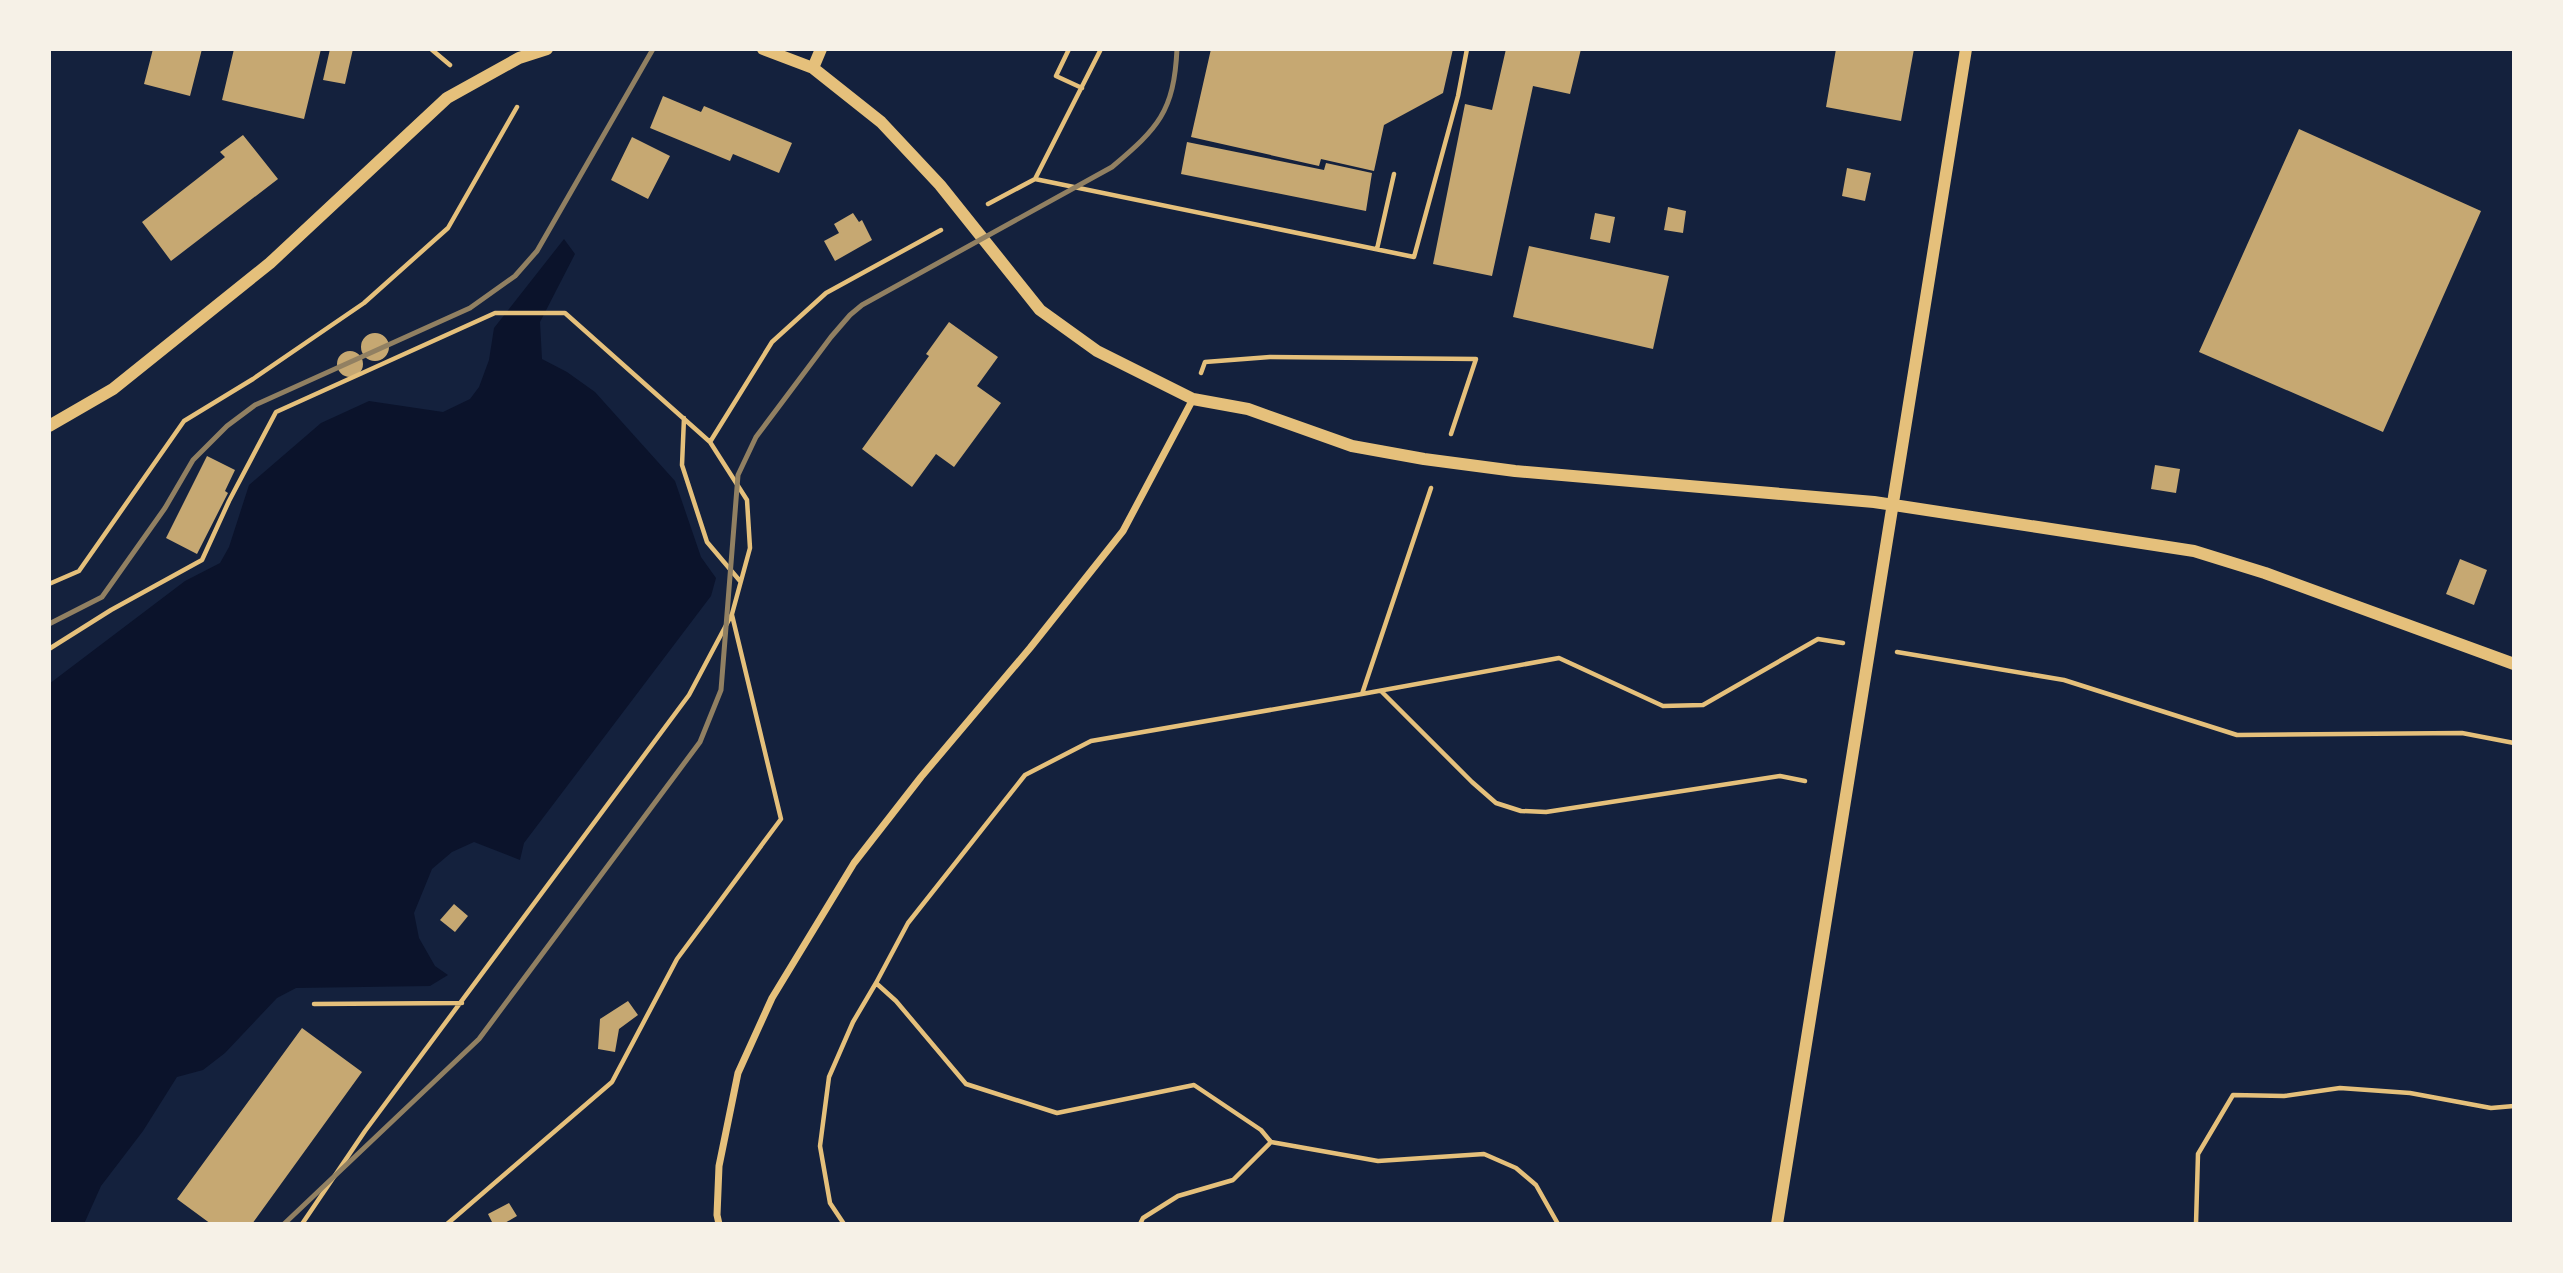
<svg xmlns="http://www.w3.org/2000/svg" width="2563" height="1273" font-family="Bitter,serif">
<style>
.water{fill:#0b132b}
.building{fill:#c6a872}
.lines{fill:none;stroke-linecap:round;stroke-linejoin:round}
.path{stroke:#e5c07b;stroke-width:4.5}
.minor{stroke:#e5c07b;stroke-width:7}
.tertiary{stroke:#e5c07b;stroke-width:12}
.rail{stroke:#918062;stroke-width:5}
</style>
<rect width="100%" height="100%" fill="#14213d"/>
<path class="water" d="M564 239 575 254 540 322 542 359 567 372 595 392 675 481 701 557 716 578 711 596 524 843 520 860 474 842 452 852 432 869 414 913 419 938 435 966 448 975 430 986 296 988 277 998 225 1053 203 1070 177 1077 143 1131 101 1186 84 1224H49V684L185 581 220 563 229 547 249 485 321 423 369 401 443 412 470 399 479 387 489 360 494 328Z"/>
<path class="building" d="M153 49H202L190 96 144 84Z
M234 49H321L304 119 222 100Z
M330 49H353L345 84 323 80Z
M1211 49H1453L1443 93 1384 125 1374 171 1321 159 1319 166 1191 137Z
M1506 49H1581L1570 94 1533 86 1492 276 1433 264 1465 104 1492 110Z
M1836 49H1914L1901 121 1826 107Z
M663 96 701 112 704 106 792 143 779 173 733 154 730 161 650 128Z
M2299 129 2481 211 2383 432 2199 352Z
M243 135 278 179 171 261 142 222 225 157 220 152Z
M632 137 670 156 648 199 611 180Z
M1187 142 1324 170 1326 163 1372 173 1366 211 1181 174Z
M1847 168 1871 173 1865 201 1842 196Z
M1668 207 1686 211 1683 233 1664 230Z
M853 213 859 222 862 220 872 240 835 261 824 241 839 233 834 224Z
M1595 213 1615 217 1610 243 1590 239Z
M1529 246 1669 276 1653 349 1513 317Z
M949 322 998 357 977 386 1001 403 954 467 936 454 912 487 862 449 929 356 926 354Z
M361 347a14 14 0 1 1 28 0a14 14 0 1 1-28 0Z
M337 364a13 13 0 1 1 26 0a13 13 0 1 1-26 0Z
M207 456 235 470 225 491 228 493 197 554 166 538Z
M2155 465 2180 469 2176 493 2151 489Z
M2460 559 2487 570 2474 605 2446 594Z
M454 904 468 916 455 932 440 920Z
M628 1001 638 1015 619 1029 615 1052 598 1049 600 1019Z
M302 1028 362 1072 252 1224H211L177 1199Z
M509 1203 517 1216 503 1224H493L488 1214Z"/>
<g class="lines">
<path class="path" d="M431 49 450 65
M1069 49 1056 76 1082 88
M1035 179 1414 257 1458 96 1467 49
M988 204 1035 179 1101 49
M1377 249 1394 174
M1201 373 1205 362 1270 357 1476 359 1451 434
M684 418 682 465 707 542 740 581
M710 442 772 342 826 293 941 230
M1431 488 1362 694 1559 658 1663 706 1703 705 1818 639 1843 643
M49 584 79 571 184 421 253 379 364 303 448 228 517 107
M49 649 111 610 202 560 229 501 276 412 495 313H565L710 442 747 500 750 548 732 614 689 695 365 1131 302 1224
M1897 652 2064 680 2237 735 2462 733 2514 743
M1381 691 1472 782 1496 803 1521 811 1546 812 1780 776 1805 781
M876 983 896 1001 966 1084 1057 1113 1194 1085 1261 1130 1271 1142
M314 1004 462 1003
M447 1224 612 1082 677 959 781 819 732 615
M844 1224 830 1203 820 1146 829 1077 853 1022 876 983 908 923 1025 775 1091 741 1362 694
M1140 1224 1143 1218 1178 1196 1233 1180 1271 1142 1378 1161 1484 1154 1516 1168 1536 1185 1558 1224
M2196 1224 2198 1154 2233 1095 2284 1096 2340 1088 2410 1093 2491 1108 2514 1106"/>
<path class="minor" d="M719 1224 717 1215 719 1166 738 1073 772 998 854 863 921 777 1030 648 1123 531 1193 399"/>
<path class="tertiary" d="M763 49 813 68 881 122 940 185 1040 310 1097 351 1193 399 1248 409 1352 446 1424 459 1515 471 1874 502 2194 551 2265 573 2514 664
M813 68 821 49
M49 426 113 389 270 263 447 98 519 58 547 49
M1777 1224 1966 49"/>
<path class="rail" d="M49 624 102 597 165 508 193 460 227 426 255 405 470 308 515 276 537 251 653 49
M284 1224 479 1039 700 742 721 690 738 475 756 437 831 337 850 315 862 305 1112 167C1158 128 1174 112 1177 49"/>
</g>
<rect width="2563" height="1273" fill="none" stroke="#f6f1e7" stroke-width="102"/>
</svg>
